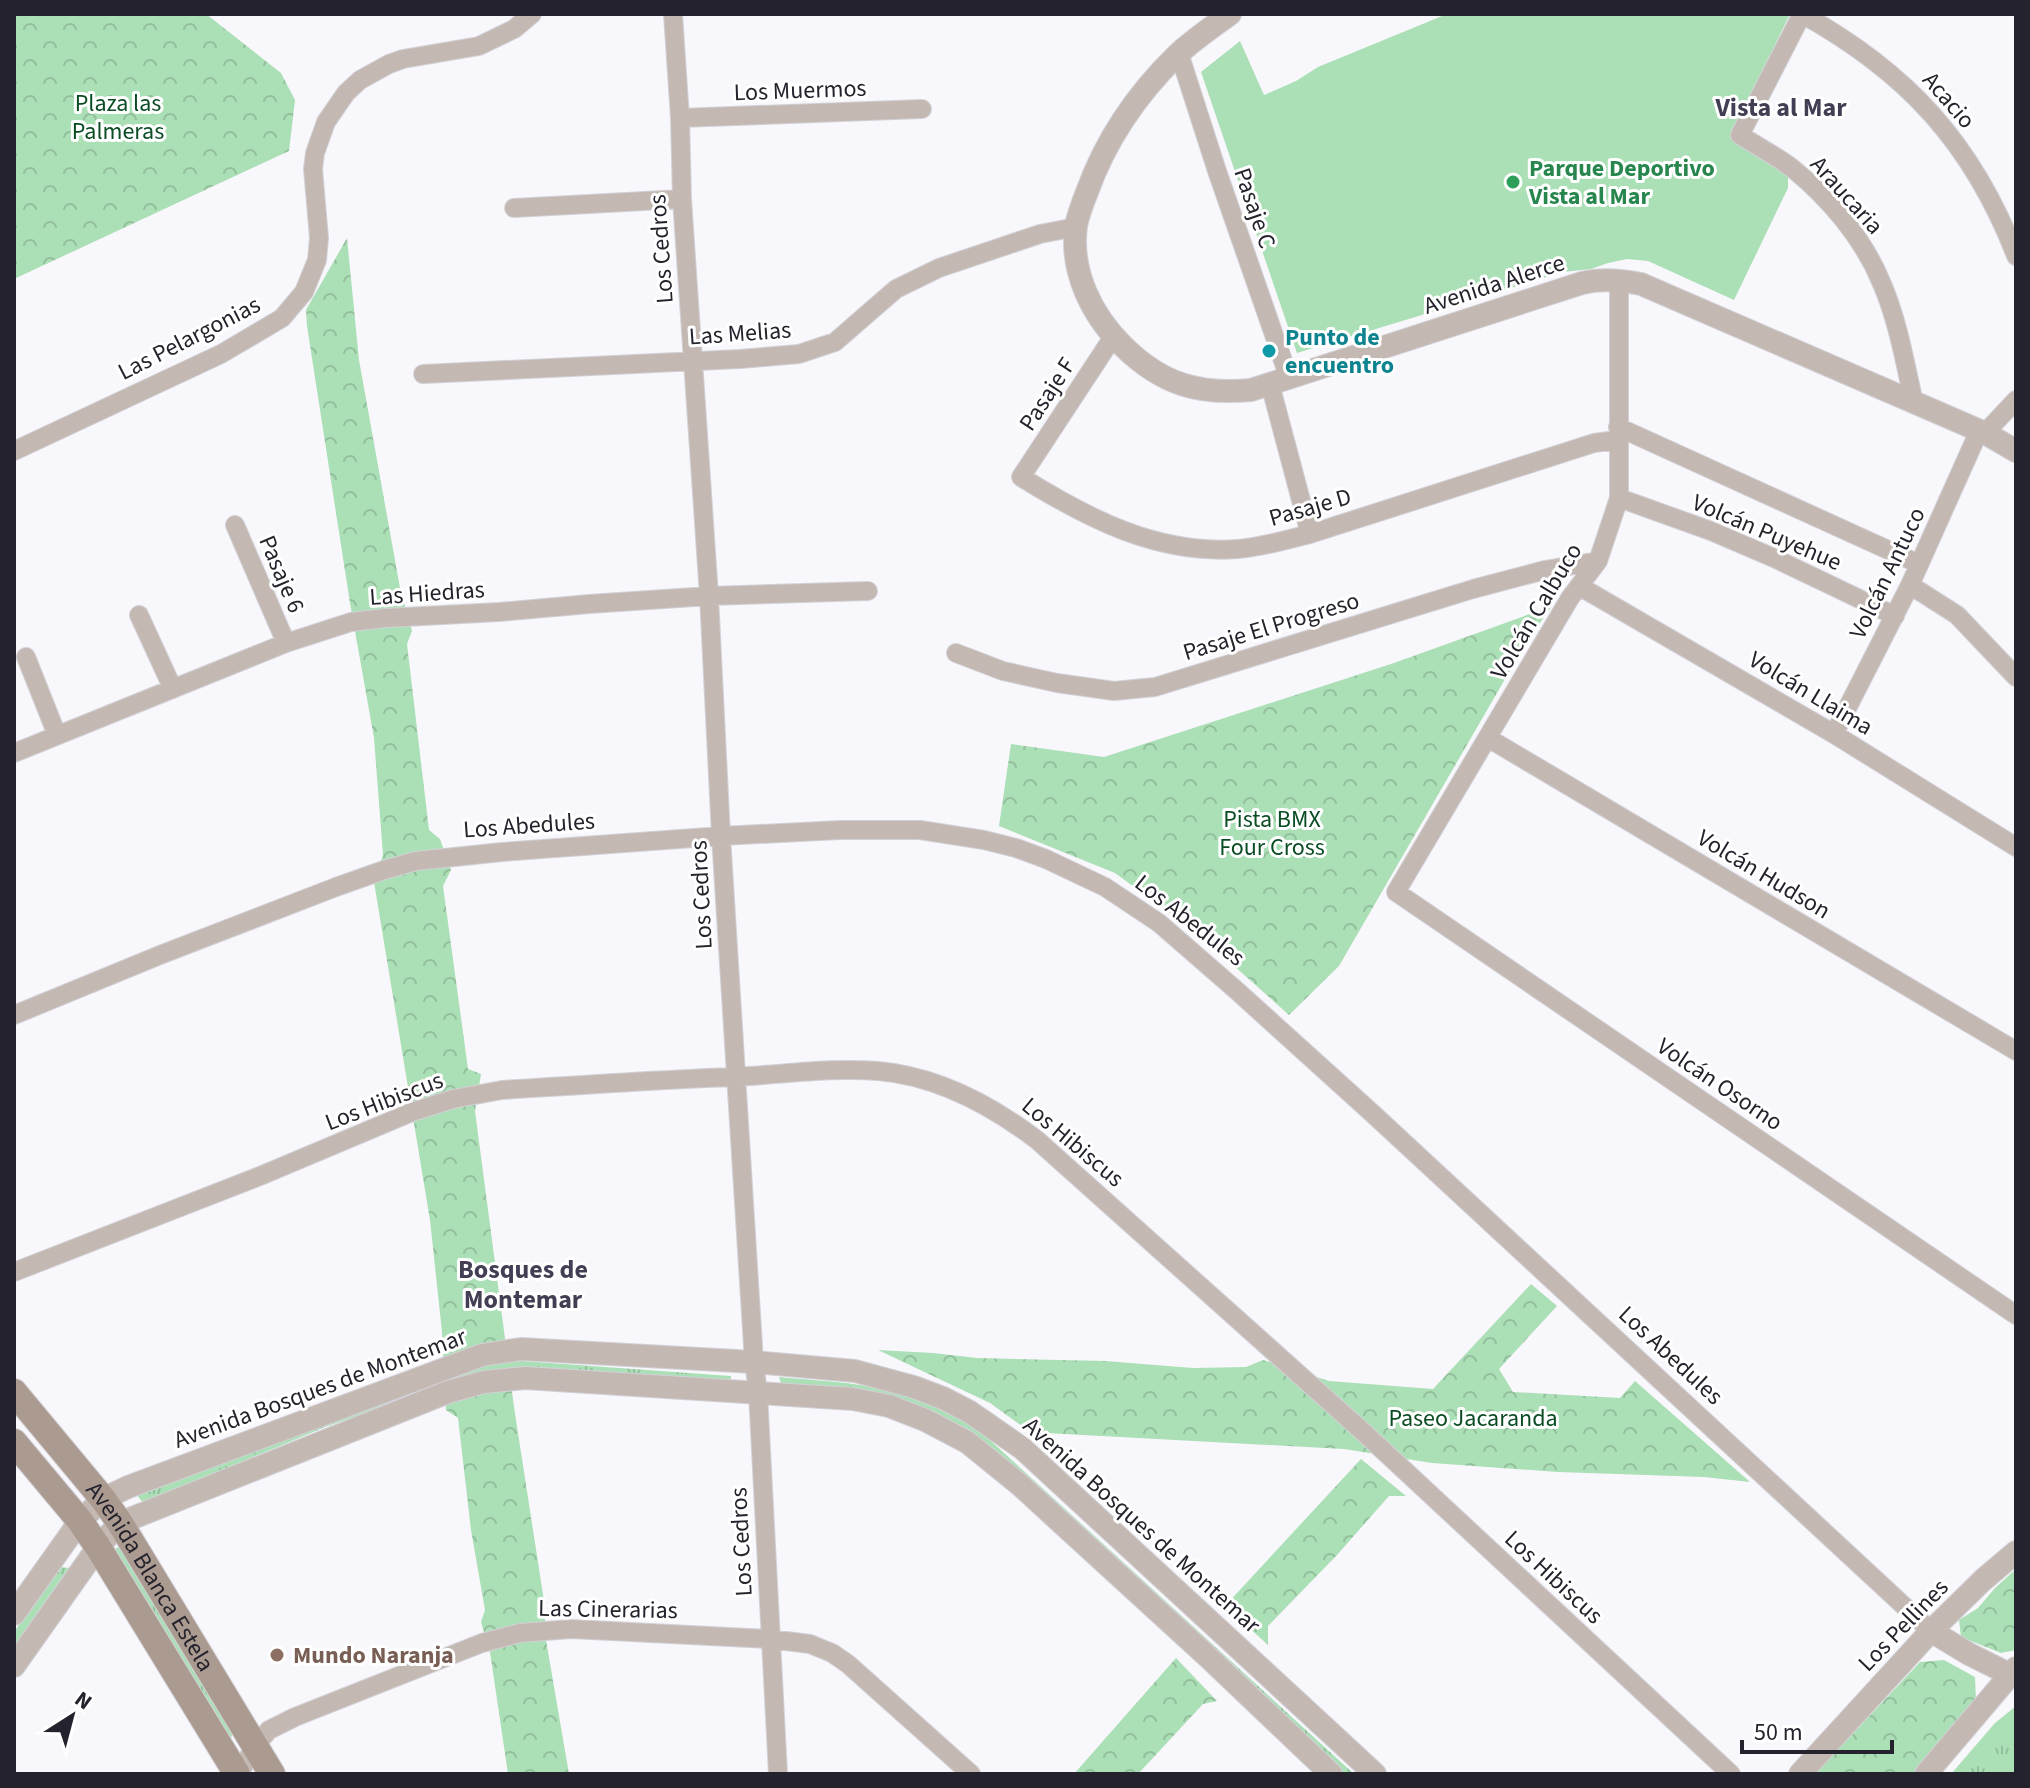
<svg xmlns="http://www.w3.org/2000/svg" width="2030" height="1788" font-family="'Source Sans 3',sans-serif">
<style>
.grass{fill:url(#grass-tufts)}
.forest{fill:url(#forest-crowns)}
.pitch{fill:#abdfb5}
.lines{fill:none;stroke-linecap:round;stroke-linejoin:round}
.minor-casing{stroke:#d2d1d7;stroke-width:20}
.tertiary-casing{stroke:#d2d1d7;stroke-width:24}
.secondary-casing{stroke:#d2d1d7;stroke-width:28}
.minor{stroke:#c4b9b2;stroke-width:18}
.tertiary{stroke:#c4b9b2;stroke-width:22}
.secondary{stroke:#aa9a90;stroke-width:26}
.leisure-dot{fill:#2e9e5b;stroke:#fff;stroke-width:3}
.culture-dot{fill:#0f9aa8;stroke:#fff;stroke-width:3}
.education-dot{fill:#8d6e63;stroke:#fff;stroke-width:3}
.labels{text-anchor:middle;stroke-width:6;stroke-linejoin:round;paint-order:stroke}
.street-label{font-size:24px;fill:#24222c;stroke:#fff}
.park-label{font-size:24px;fill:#0a4c23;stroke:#fff}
.leisure-label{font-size:24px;font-weight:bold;fill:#27864d;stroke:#fff;text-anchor:start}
.culture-label{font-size:24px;font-weight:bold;fill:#0d838f;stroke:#fff;text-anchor:start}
.education-label{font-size:24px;font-weight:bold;fill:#785e54;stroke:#fff;text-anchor:start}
.neighbourhood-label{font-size:26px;font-weight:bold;fill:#433e53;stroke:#fff}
</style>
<defs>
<pattern id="grass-tufts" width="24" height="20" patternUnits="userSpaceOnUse" patternTransform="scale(2)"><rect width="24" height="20" fill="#abdfb5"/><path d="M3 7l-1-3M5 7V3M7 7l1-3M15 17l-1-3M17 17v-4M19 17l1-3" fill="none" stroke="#93bf9c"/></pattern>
<pattern id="forest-crowns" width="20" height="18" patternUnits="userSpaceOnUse" patternTransform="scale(2)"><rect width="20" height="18" fill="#abdfb5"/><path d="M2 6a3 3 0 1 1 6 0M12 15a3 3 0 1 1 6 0" fill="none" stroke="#93bf9c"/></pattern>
</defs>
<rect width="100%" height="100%" fill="#f8f7fc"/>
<path class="grass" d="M522 1361 731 1376V1384L454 1383 325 1427 143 1503 137 1495 484 1363Z
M779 1377C832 1382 885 1383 935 1405 950 1411 965 1421 979 1430L1354 1774H1338L980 1441 782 1386Z
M124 1545 234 1730 229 1743 112 1550Z
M60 1567 70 1568 14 1648V1632Z
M2016 1706V1774H1951L1995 1723Z"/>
<path class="forest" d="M14 14H206L281 73 295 100 289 151 14 279Z
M347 238 359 360 400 588 412 631 407 644 429 830 440 839 451 870 443 886 468 1069 481 1074 475 1111 514 1407 544 1601 546 1640 569 1774H508L490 1652 481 1622 485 1610 471 1530 458 1418 446 1410 442 1332 430 1220 374 882 383 855 374 738 350 603 307 326 306 310Z
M1552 606 1527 641 1339 966 1289 1015 1196 932 1115 873 999 826 1011 744 1104 757 1394 663Z
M1531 1284 1557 1306 1499 1369 1513 1392 1620 1398 1635 1381 1750 1482 1704 1477 1558 1472 1432 1463 1344 1449 1046 1433 1044 1442 990 1403 878 1350 933 1353 977 1358 1105 1361 1193 1368 1246 1367 1263 1360 1329 1381 1433 1389Z
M1361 1459 1406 1496H1389L1337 1555 1268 1626V1645L1225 1606Z
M2016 1569V1650L2001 1653 1961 1637 1959 1620 1978 1608 1995 1588Z
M1176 1658 1217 1701 1203 1704 1138 1774H1074Z
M1944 1660 1975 1677 1976 1702 1913 1774H1815L1920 1662Z"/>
<path class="pitch" d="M1447 14H1790L1731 136 1788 176V188L1734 300 1648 261 1627 259 1608 263 1591 269 1563 272 1297 353 1201 72 1240 41 1264 95 1296 81 1318 67Z"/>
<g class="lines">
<g class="minor-casing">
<path id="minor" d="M673 14 680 118 682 199 709 596 721 836 754 1362 758 1393 778 1774
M1802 14 1740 135C1757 146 1776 156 1792 168 1829 198 1864 239 1882 284 1898 321 1905 363 1914 403
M1802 14C1907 72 1973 144 2016 256
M1179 53 1217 171 1289 378
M680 118 922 109
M514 208 682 199
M1619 280V498L1598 561 1570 598 1396 892 2016 1315
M1113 337 1021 477C1087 518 1157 555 1238 549 1262 547 1286 540 1310 534L1594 443 1617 440
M423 374 740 359 799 354 835 342 896 289 939 268 1040 234 1076 227
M1270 384 1310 534
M1618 427 1919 564
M1985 433 2016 400
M14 451 221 354 282 318 304 292 317 260 319 238 313 169 315 153 326 122 346 93 360 80 389 64 403 59 479 46 514 29 532 14
M1619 498 1711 531 1774 558 1895 616
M235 525 286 643
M1910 585 1957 615 2016 677
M1579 586 1834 734 2016 847
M139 615 173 689
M956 653 1003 671 1057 683 1114 691 1155 687 1473 589 1545 570 1598 561
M26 657 57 735
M1834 734 1910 585 1979 431
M1488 738 2016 1051
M14 753 286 643 351 622 386 618 499 612 589 604 709 596 868 591
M14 1015 160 955 336 887 384 870 416 861 502 852 721 836 840 830H920L984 840 1016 848 1046 859 1105 887 1159 923 1236 990 1372 1113 1931 1631
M14 1272 260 1176 412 1112 453 1099 502 1090C579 1085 655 1080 732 1077 781 1075 829 1067 878 1071 937 1076 991 1105 1037 1140L1360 1429 1731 1774
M239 1774 254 1747 269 1730 295 1717 482 1643 520 1633 571 1629 770 1639 810 1644 832 1653 848 1664 971 1774"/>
</g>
<g class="tertiary-casing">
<path id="tertiary" d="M1230 14C1212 27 1193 40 1177 55 1137 94 1106 139 1087 192 1083 202 1078 215 1076 226 1070 272 1092 316 1124 347 1162 384 1198 395 1251 390L1582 283C1602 278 1621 280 1641 284L1985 433 2016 451
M14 1614 80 1521 103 1499 128 1487 482 1355 521 1349 754 1362 855 1371 914 1387 943 1398 970 1412 1023 1449 1375 1774
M1931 1631 1969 1654 2009 1674 2016 1675
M14 1666 98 1547 120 1523 448 1392 484 1382 525 1378 853 1399 889 1406 925 1420 967 1442 1020 1485 1209 1658 1331 1774
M1800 1774 1931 1631 1983 1580 2016 1552
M1926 1774 2016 1668"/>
</g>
<g class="secondary-casing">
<g id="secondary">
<path id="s1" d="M14 1392 103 1499 120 1523 272 1774"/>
<path d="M14 1442 80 1521 98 1547 237 1774"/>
</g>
</g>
<use href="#minor" class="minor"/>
<use href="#tertiary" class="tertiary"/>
<use href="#secondary" class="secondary"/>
</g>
<circle class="leisure-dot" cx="1513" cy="182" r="8"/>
<circle class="culture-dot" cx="1269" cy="351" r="8"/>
<circle class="education-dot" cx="277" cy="1655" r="8"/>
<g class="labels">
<g class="street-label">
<text transform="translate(800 90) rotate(-2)" y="8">Los Muermos</text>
<text transform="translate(1949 100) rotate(49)" y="8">Acacio</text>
<text transform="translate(1847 195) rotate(48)" y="8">Araucaria</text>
<text transform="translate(1255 208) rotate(71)" y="8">Pasaje C</text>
<text transform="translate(661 249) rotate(-94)" y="8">Los Cedros</text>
<text transform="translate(1494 284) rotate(-18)" y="8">Avenida Alerce</text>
<text transform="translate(740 333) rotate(-4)" y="8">Las Melias</text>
<text transform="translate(189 338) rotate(-27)" y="8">Las Pelargonias</text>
<text transform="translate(1047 394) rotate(-57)" y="8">Pasaje F</text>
<text transform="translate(1310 507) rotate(-16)" y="8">Pasaje D</text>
<text transform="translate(1767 532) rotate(23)" y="8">Volcán Puyehue</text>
<text transform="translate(1887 573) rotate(-64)" y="8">Volcán Antuco</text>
<text transform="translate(282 574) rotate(67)" y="8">Pasaje 6</text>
<text transform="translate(427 593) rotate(-4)" y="8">Las Hiedras</text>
<text transform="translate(1536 611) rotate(-59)" y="8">Volcán Calbuco</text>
<text transform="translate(1271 626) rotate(-17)" y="8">Pasaje El Progreso</text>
<text transform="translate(1811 693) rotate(31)" y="8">Volcán Llaima</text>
<text transform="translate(529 825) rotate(-4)" y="8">Los Abedules</text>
<text transform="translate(1764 874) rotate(31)" y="8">Volcán Hudson</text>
<text transform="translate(701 895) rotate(-93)" y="8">Los Cedros</text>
<text transform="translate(1190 920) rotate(38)" y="8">Los Abedules</text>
<text transform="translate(1720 1084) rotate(34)" y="8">Volcán Osorno</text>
<text transform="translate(384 1101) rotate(-21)" y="8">Los Hibiscus</text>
<text transform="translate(1073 1142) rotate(40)" y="8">Los Hibiscus</text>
<text transform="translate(1671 1355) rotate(43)" y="8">Los Abedules</text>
<text transform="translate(320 1388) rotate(-20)" y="8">Avenida Bosques de Montemar</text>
<text transform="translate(1142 1525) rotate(42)" y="8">Avenida Bosques de Montemar</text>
<text transform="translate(741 1542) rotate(-93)" y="8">Los Cedros</text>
<text transform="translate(1554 1577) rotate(43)" y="8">Los Hibiscus</text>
<text dy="8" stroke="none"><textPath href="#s1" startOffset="230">Avenida Blanca Estela</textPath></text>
<text transform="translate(608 1609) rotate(1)" y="8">Las Cinerarias</text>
<text transform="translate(1903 1625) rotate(-46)" y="8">Los Pellines</text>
</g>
<g class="park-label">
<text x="118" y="111">Plaza las<tspan x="118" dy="28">Palmeras</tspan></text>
<text x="1272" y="827">Pista BMX<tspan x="1272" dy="28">Four Cross</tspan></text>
<text x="1473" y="1426">Paseo Jacaranda</text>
</g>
<g class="leisure-label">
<text x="1529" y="176">Parque Deportivo<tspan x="1529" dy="28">Vista al Mar</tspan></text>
</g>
<g class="culture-label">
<text x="1285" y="345">Punto de<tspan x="1285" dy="28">encuentro</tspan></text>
</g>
<g class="education-label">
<text x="293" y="1663">Mundo Naranja</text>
</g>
<g class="neighbourhood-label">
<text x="1781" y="116">Vista al Mar</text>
<text x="523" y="1278">Bosques de<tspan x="523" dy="30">Montemar</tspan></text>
</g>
</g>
<rect width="2030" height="1788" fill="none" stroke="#24222c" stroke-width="32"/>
<g transform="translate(72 1716) rotate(36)" stroke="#ffffff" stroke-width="6" paint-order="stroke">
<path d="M0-6L14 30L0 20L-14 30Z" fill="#24222c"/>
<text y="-12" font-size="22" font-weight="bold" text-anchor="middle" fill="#24222c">N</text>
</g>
<path d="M1742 1740v12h150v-12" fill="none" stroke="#24222c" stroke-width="4"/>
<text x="1754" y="1740" font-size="24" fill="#24222c" stroke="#ffffff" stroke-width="6" paint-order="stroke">50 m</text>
</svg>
